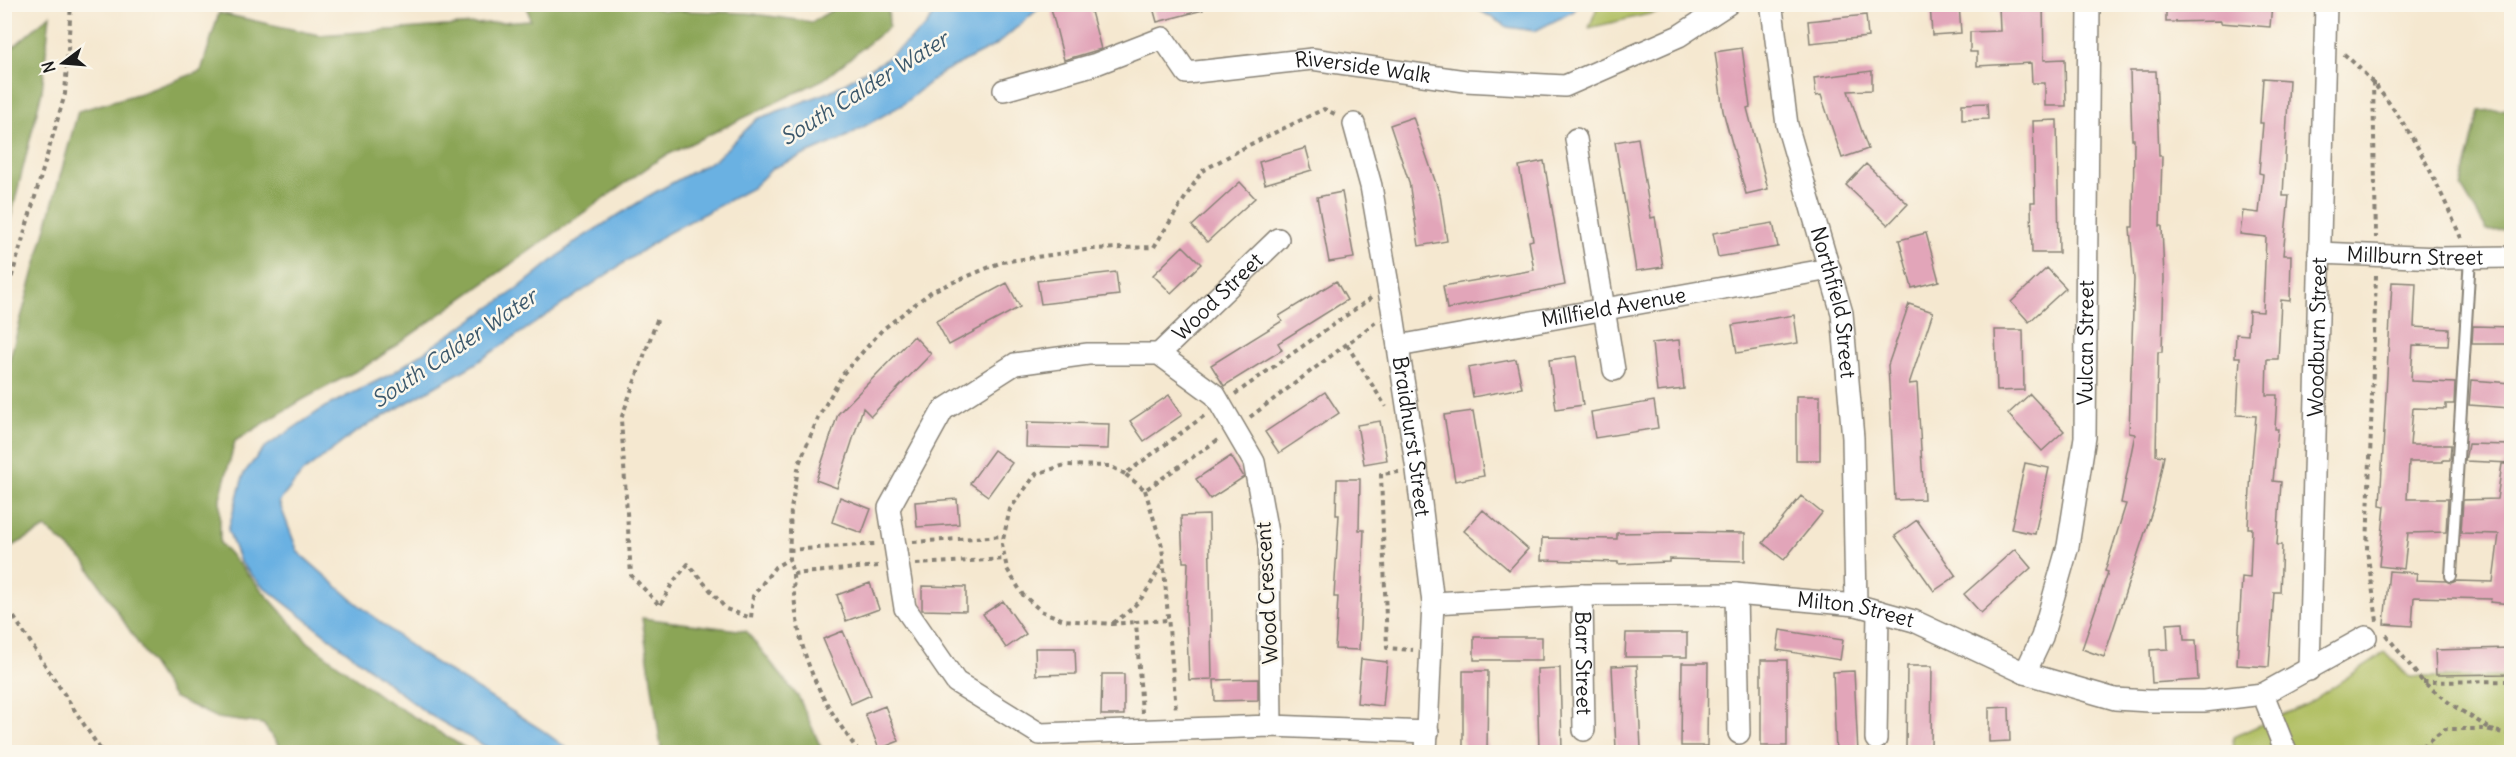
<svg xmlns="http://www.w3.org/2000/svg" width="2516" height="757" font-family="Delius,sans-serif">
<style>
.green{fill:#afbe61;stroke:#666d3e;stroke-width:1.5}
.forest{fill:#8ba557;stroke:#54603a;stroke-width:1.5}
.water{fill:#6bb1e2;stroke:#44667f;stroke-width:1.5}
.building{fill:#e2a5b9}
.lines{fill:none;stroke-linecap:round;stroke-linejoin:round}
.service-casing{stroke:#888276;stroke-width:14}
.minor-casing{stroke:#888276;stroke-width:24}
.path{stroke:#888276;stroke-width:4;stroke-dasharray:4.5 4.5;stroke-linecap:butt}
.service{stroke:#fff;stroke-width:10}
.minor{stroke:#fff;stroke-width:21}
.labels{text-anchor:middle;stroke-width:5;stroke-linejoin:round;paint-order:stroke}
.street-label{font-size:21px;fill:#1c1c1c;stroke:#fbf7ec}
.water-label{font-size:22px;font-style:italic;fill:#3c586b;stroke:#fbf7ec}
</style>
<rect width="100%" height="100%" fill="#fbf7ec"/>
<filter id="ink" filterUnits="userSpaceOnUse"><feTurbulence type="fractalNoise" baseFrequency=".0167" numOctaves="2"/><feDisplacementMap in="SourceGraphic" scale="12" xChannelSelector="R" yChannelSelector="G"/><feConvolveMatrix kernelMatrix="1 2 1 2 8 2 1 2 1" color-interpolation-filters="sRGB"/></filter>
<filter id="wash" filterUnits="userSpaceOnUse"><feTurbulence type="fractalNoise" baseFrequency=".008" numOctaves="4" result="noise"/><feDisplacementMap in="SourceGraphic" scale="24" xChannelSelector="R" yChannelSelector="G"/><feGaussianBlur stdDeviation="1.35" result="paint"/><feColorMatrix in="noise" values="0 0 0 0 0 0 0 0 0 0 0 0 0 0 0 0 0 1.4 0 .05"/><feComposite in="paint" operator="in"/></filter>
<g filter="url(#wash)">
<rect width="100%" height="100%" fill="#f5e8d0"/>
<path class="green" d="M1598 5V4L1688 5 1589 28Z
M2385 652 2409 677H2511V752H2234L2233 737 2307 704Z"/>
<path class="forest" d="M527 5H644L662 10 747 13 812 22 841 5H888L889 27 824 79 661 158 371 363 302 400 235 441 220 498V543L308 642 383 698 472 752H284L263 724 217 718 173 697 85 562 46 528 5 550V376L78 111 144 92 201 71 219 13 319 35 530 20Z
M50 15 42 91 5 241V77L11 49Z
M2511 109V230L2487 231 2461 187 2479 111Z
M642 618 746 631 799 698 823 752H658L661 748Z"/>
<path class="water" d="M941 5H1043L996 45 941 73 902 105 842 139 773 168 752 188 668 233 473 365 356 432 302 473 279 502 298 552 354 601 418 652 542 730 572 752H495L428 714 260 584 240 562 228 530 244 473 264 448 325 407 391 374 516 290 578 240 652 194 716 159 757 119 829 92 885 60 925 27Z
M1466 5H1577L1574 11 1535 31 1507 27 1476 8Z"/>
<g id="blocks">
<path class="building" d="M1050 4H1089L1101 49 1064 60Z
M1152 4H1202L1203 10 1157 22Z
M1930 4H1959L1961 33 1932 35Z
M2166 4H2272L2270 27 2221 23V21L2166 22Z
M2043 5 2044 60 2065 59 2066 106H2045V83H2032L2031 63 1977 66V52H1970V32L2000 31 1999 6Z
M1866 15 1868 37 1810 43 1808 21Z
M1742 48 1750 107 1747 108 1768 189 1746 194 1723 111 1715 52Z
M1872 71V90L1848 91 1868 149 1842 158 1821 95 1816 96 1814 78Z
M2130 71H2156L2159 156H2162L2160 226H2162L2164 278 2162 352H2158L2156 455 2164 456 2154 505 2104 657 2082 649 2108 572 2105 571 2126 504 2121 503 2135 434 2129 433 2134 279 2130 227H2133L2134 139H2132Z
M2263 78 2289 80 2283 196H2289L2283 255H2291L2290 301 2281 300 2278 359H2267L2266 395H2277L2275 429H2278L2273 481 2281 482 2277 545H2282L2280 592H2274L2269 667 2237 665 2242 577 2250 578 2252 528H2248L2251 470 2256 416 2237 415 2240 357H2235L2236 334 2248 335 2249 311 2263 312 2266 237 2240 234 2243 211 2259 213 2263 174 2259 173 2263 123H2260Z
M1987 103 1988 119 1962 120V104Z
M1413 117 1440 195 1447 241 1419 246 1409 182 1390 125Z
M2057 120 2059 253H2032L2031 202H2035L2033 121Z
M1638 138 1651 218 1655 217 1663 267 1636 271 1615 142Z
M1306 148 1312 170 1265 184 1259 162Z
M1544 161 1565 285 1447 309 1443 286 1534 270 1529 241 1533 240 1519 166Z
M1866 164 1908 204 1888 225 1846 185Z
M1240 182 1255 198 1207 242 1192 226Z
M1342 192 1354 258 1329 262 1317 197Z
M1773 223 1778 247 1718 257 1713 233Z
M1926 233 1939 281 1912 288 1899 240Z
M1183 246 1201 264 1171 293 1153 275Z
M2047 268 2066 288 2029 322 2011 302Z
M1116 272 1119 295 1041 304 1037 281Z
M1336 281 1347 300 1278 343 1282 350 1224 386 1211 365 1282 321 1279 316Z
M2392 282 2416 283 2414 327 2449 329 2448 346 2413 345 2411 381 2455 383 2454 404H2446V409L2413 408 2410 445H2451L2450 460H2443V462H2409L2407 499H2448L2446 532 2408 533 2404 569 2379 566 2385 506 2380 505Z
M1007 283 1020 307 949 345 936 321Z
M1909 304 1933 312 1909 384 1917 383 1924 499 1895 500 1888 365Z
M1794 315 1798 343 1737 353 1732 325Z
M2473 326 2511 327V344H2472Z
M1995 330H2023L2024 390 1997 391Z
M914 336 931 354 871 416 863 408 837 488 816 480 838 414Z
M1679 340 1684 389 1657 392 1652 343Z
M1576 356 1583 405 1556 409 1549 360Z
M1516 359 1522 388 1473 397 1468 368Z
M2471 380 2511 383V408L2469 405Z
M1325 392 1339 413 1279 453 1265 432Z
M2030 394 2064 431 2042 451 2008 414Z
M1169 395 1182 415 1144 441 1130 421Z
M1796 396H1820V460H1796Z
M1654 401 1658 428 1595 438 1591 412Z
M1473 411 1484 476 1455 481 1444 415Z
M1380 421 1387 460 1364 464 1357 425Z
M1027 422 1109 424 1108 449 1026 447Z
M2468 444 2511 445V463L2465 461Z
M994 450 1012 463 988 496 970 483Z
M1231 456 1244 477 1210 499 1196 479Z
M2025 463 2049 468 2035 534 2011 529Z
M2502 464H2511V604L2490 602 2491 599 2414 597 2412 626 2384 624 2389 571 2417 573 2416 580 2446 581 2451 583 2456 581 2493 582 2499 534 2461 533 2463 500 2497 499Z
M1337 479H1360L1359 530H1364L1359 650 1335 649 1338 597H1334L1339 515H1336Z
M1801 496 1822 513 1784 560 1763 543Z
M840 497 871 509 862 533 832 522Z
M957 499 959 524 917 527 915 502Z
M1483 510 1528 549 1509 570 1464 531Z
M1209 515 1212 679 1189 680 1186 613 1188 562H1183L1181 516Z
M1917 520 1956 576 1934 591 1895 536Z
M1683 532 1745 533V561L1669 559V562L1618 564V562L1541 560 1542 538 1617 539V533Z
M2015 549 2031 568 1981 613 1964 594Z
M870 583 879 609 846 621 837 595Z
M922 586 966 587V611L922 610Z
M1003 601 1026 634 1006 648 983 614Z
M2183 623 2184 640H2196L2198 680 2152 683 2150 650 2168 649 2167 624Z
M1780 630 1843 640 1840 660 1777 650Z
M843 631 871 695 851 704 823 639Z
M1626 633H1687V657H1625Z
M1474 637H1542V660H1474Z
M1035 648H1075L1076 674 1036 675Z
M2511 648V674L2436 675 2435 650Z
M1361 659 1387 662 1383 706 1357 703Z
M1761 660H1787V746H1761Z
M1682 663H1708L1707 746H1681Z
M1637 665 1641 748 1616 749 1612 666Z
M1907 666H1932L1931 749 1906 748Z
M1560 668 1562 751 1539 752 1537 669Z
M1463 671H1488L1487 753H1463Z
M1854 671 1858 753H1836L1833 672Z
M1102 674H1124V715H1101Z
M1258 679V700L1215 701 1214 680Z
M885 706 899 741 879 749 865 714Z
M2009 707 2010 741 1989 742V708Z"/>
</g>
</g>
<g filter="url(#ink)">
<use href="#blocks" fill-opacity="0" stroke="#888276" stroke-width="1.5"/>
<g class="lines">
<g class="service-casing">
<path id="service" d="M2451 576 2470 257"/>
</g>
<g class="minor-casing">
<g id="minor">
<path id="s1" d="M1773 4 1772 9 1787 125 1842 313 1853 438 1856 605"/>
<path id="s2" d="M1004 90 1096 64 1163 38 1187 73 1312 59 1465 81 1565 86 1679 36 1728 4"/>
<path id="s3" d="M1354 124 1371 186 1392 308 1417 470 1433 603 1426 752"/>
<path d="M1576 139 1614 370"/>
<path id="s4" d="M2319 253 2439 258 2512 257"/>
<path id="s5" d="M1398 346 1830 269"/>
<path id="s6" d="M1159 354 1278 239"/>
<path d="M1736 594 1739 733"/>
<path id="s7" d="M1582 595 1584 730"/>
<path id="s8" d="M1433 603 1582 595 1736 594 1856 605 1914 621 2025 673 2115 699 2149 701H2204L2263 694 2366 637"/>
<path id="s9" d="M2309 670 2326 4"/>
<path id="s10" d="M2025 673 2042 637 2068 546 2085 437 2089 4"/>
<path d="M2263 694 2286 752"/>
<path d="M1271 726 1269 544 1254 462 1215 395 1159 354H1088L1015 364 943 410 889 508 905 608 956 682 1040 734 1271 726 1428 732"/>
<path d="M1876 739 1878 611"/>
</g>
</g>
<path class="path" d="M2344 54C2401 103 2432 171 2461 238
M2373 82 2376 238
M2376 275 2367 550 2377 621
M4 303 65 94 71 4
M657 320 621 419 631 575 660 606 673 582 688 564 726 609 751 618 753 596 775 567 789 559
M1347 345 1386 407
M1235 394 1371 298
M1204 416 1125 474 1145 490 1219 439
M1250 417 1376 322
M1399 472 1381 474 1387 648 1413 650
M1125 474 1110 466 1065 465 1036 474 1010 509 1002 544 1007 569 1023 595 1041 611 1064 620 1112 624 1136 622
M1145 490 1162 546 1176 710
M913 542 1004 536
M789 550 875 544
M916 564 1005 559
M878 566 793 574 789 559 791 509 799 464 818 418 843 374 882 330 932 291 1002 262 1092 249 1154 247 1202 171 1249 145 1324 109 1337 115
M793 574C795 650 815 692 859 752
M4 602 102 752
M1113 623C1142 603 1147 592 1163 561
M2386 635 2423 682 2452 705 2494 731
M2423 682 2512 681
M1142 713 1136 622 1168 620
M2415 752 2445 729H2486L2512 735"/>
<use href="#service" class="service"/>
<use href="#minor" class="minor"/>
</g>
</g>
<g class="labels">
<g class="street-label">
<text dy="7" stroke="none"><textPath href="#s2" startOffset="387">Riverside Walk</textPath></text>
<text dy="7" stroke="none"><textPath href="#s4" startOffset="96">Millburn Street</textPath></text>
<text dy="7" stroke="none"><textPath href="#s6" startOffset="82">Wood Street</textPath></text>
<text dy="7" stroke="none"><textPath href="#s1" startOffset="306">Northfield Street</textPath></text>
<text dy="7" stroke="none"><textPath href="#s5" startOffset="219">Millfield Avenue</textPath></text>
<text dy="7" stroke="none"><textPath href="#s9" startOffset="333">Woodburn Street</textPath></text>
<text dy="7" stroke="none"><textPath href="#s10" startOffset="339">Vulcan Street</textPath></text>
<text dy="7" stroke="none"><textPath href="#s3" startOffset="318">Braidhurst Street</textPath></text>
<text transform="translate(1267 593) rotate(-93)" y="7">Wood Crescent</text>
<text dy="7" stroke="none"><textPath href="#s8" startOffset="424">Milton Street</textPath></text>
<text dy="7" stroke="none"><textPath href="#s7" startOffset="68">Barr Street</textPath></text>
</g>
<g class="water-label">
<text transform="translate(864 88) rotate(-32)" y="8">South Calder Water</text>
<text transform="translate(454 348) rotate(-34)" y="8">South Calder Water</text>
</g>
</g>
<rect width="2516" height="757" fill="none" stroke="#fbf7ec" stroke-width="24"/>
<g transform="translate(63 63) rotate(254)" stroke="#fbf7ec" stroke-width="4.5" paint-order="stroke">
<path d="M0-4.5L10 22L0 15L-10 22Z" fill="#1c1c1c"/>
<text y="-9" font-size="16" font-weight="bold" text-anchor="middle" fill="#1c1c1c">N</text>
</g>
</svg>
